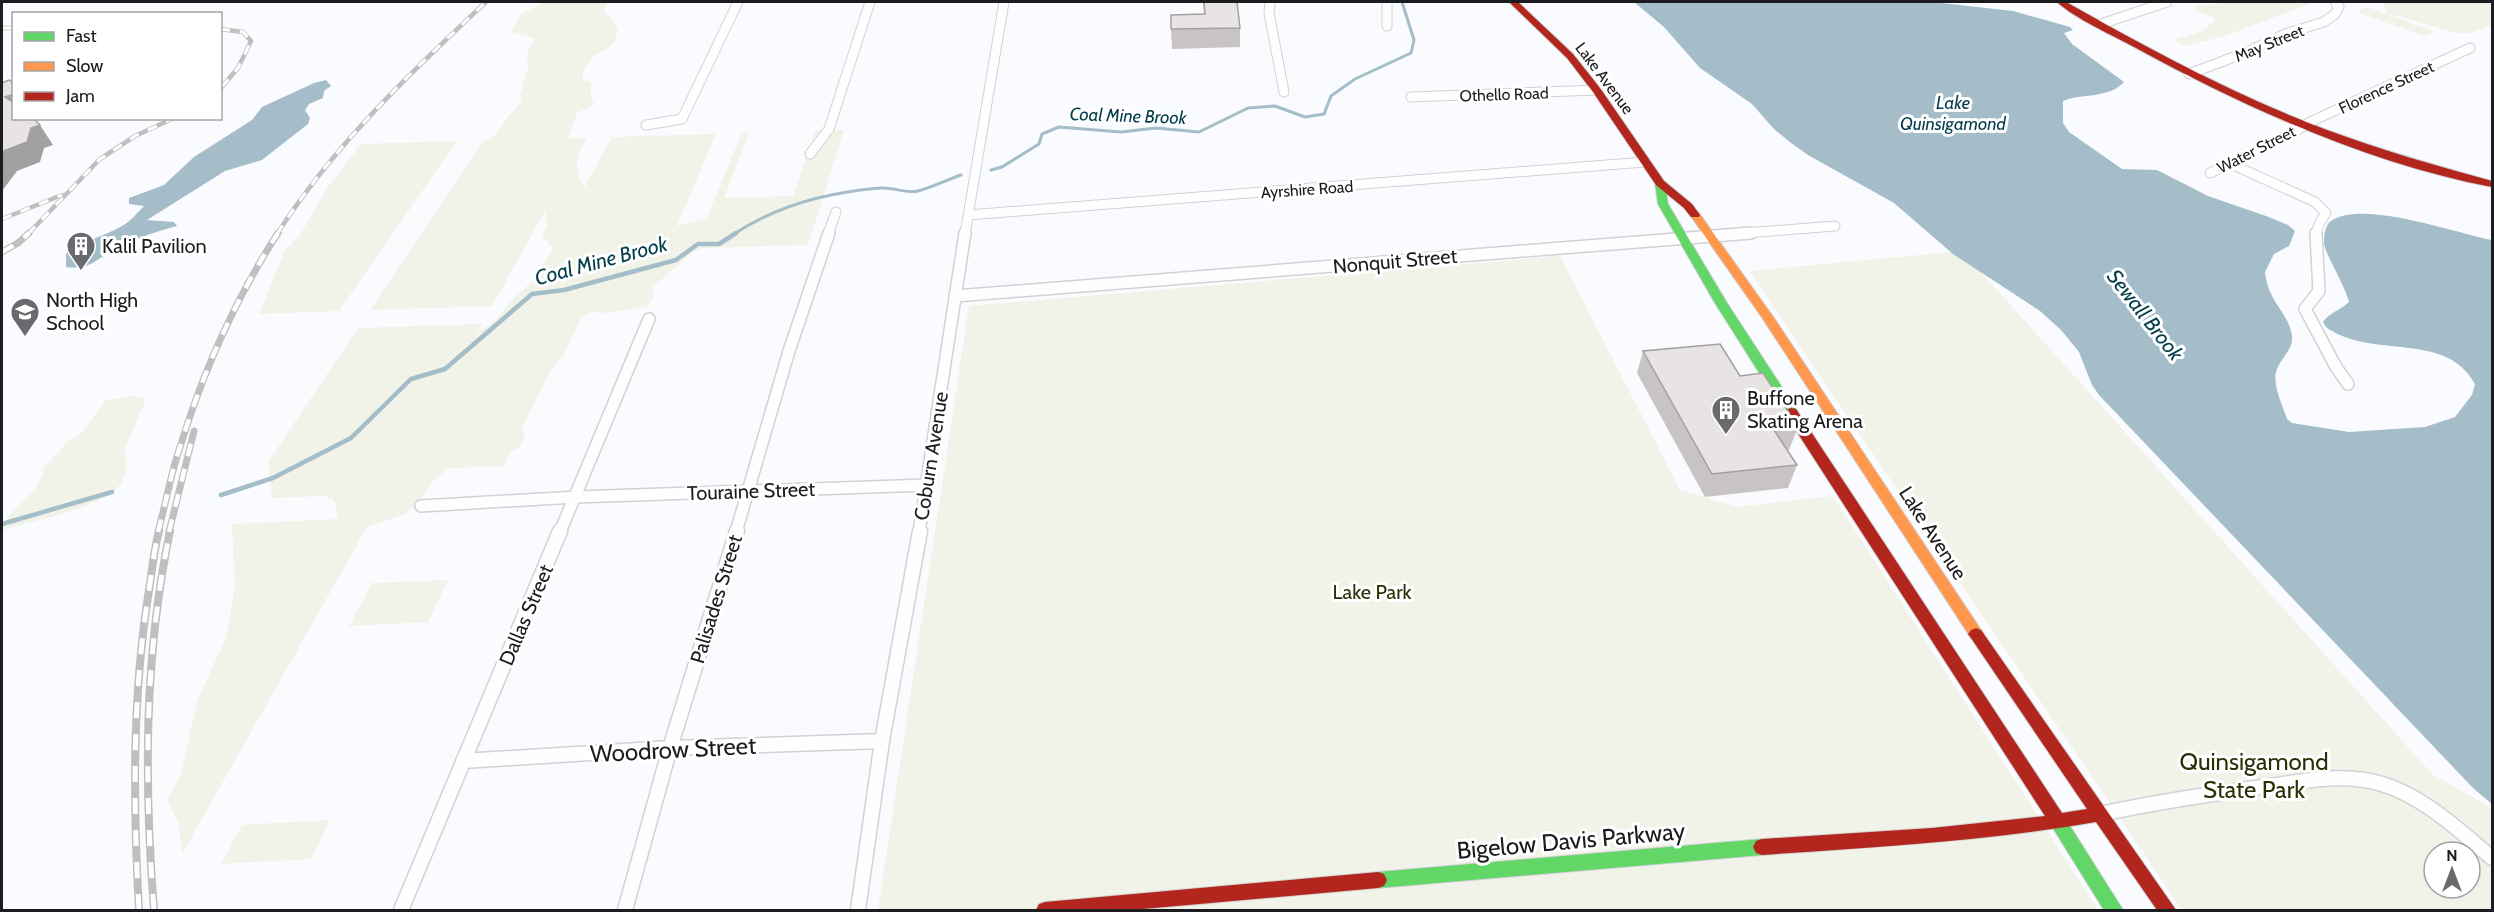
<svg xmlns="http://www.w3.org/2000/svg" width="2494" height="912" font-family="Cabin,sans-serif">
<style>
.green{fill:#f1f3e8;fill-rule:evenodd}
.water{fill:#a4bdc8}
.lines{fill:none;stroke-linecap:round;stroke-linejoin:round}
.stream-far1{stroke:#a4bdc8;stroke-width:3}
.stream{stroke:#a4bdc8;stroke-width:4.5}
.street-far2-casing{stroke:#d0d2d5;stroke-width:11}
.street-far1-casing{stroke:#d0d2d5;stroke-width:14}
.street-casing{stroke:#d0d2d5;stroke-width:17}
.fast-casing{stroke:#d0d2d5;stroke-width:2}
.slow-casing{stroke:#d0d2d5;stroke-width:2}
.jam-casing{stroke:#d0d2d5;stroke-width:2}
.street-far2{stroke:#fefeff;stroke-width:9}
.street-far1{stroke:#fefeff;stroke-width:11}
.street{stroke:#fefeff;stroke-width:14}
.fast{fill:#63d668;fill-rule:evenodd}
.slow{fill:#ff974d;fill-rule:evenodd}
.jam{fill:#b3261e;fill-rule:evenodd}
.rail-far2-casing{stroke:#bebfbf;stroke-width:4.5}
.rail-far1-casing{stroke:#bebfbf;stroke-width:7}
.rail-casing{stroke:#bebfbf;stroke-width:8}
.rail-far2{stroke:#fff;stroke-width:3;stroke-dasharray:10;stroke-linecap:butt}
.rail-far1{stroke:#fff;stroke-width:4.5;stroke-dasharray:13;stroke-linecap:butt}
.rail{stroke:#fff;stroke-width:5;stroke-dasharray:16;stroke-linecap:butt}
.wall{fill:#c8c4c4}
.shaded-wall{fill:#a3a0a0}
.building{fill:#e9e4e4;stroke:#a3a0a0;stroke-width:1.5}
.labels{text-anchor:middle;stroke-width:6;stroke-linejoin:round;paint-order:stroke}
.far-street-label{font-size:16px;fill:#1a1c1f;stroke:#fff}
.far-water-label{font-size:18px;font-style:italic;fill:#033c4c;stroke:#fff}
.poi-label{font-size:20px;fill:#1a1c1f;stroke:#fff;text-anchor:start}
.street-label{font-size:20px;fill:#1a1c1f;stroke:#fff}
.park-label{font-size:20px;fill:#2d2e04;stroke:#fff}
.water-label{font-size:21px;font-style:italic;fill:#033c4c;stroke:#fff}
.near-street-label{font-size:24px;fill:#1a1c1f;stroke:#fff}
.near-park-label{font-size:24px;fill:#2d2e04;stroke:#fff}
</style>
<rect width="100%" height="100%" fill="#f9fbfe"/>
<path class="green" d="M544 2H610L605 5 604 12 612 19 618 31 615 38 617 39 607 49 595 55 582 72 583 80 591 82V99L594 103 591 107 577 113 568 138H587C574 159 574 165 584 188L612 137 716 134 677 226 706 219 742 133H749L724 198 793 196 815 131 844 130 808 245 704 248 693 252 653 287V297L647 307 603 313 593 311 581 318 565 353 549 373 522 427 525 436 520 447 511 451 504 466 449 468 432 482 416 506 405 514 367 527 182 854 179 824 167 800 181 775 197 701 226 638 235 586 232 524 338 519 334 500 324 496 272 498 268 462 358 328 482 324 477 333 494 322 511 301 536 278 553 248 542 237 547 225 545 211 492 306 370 310 483 141C496 140 498 131 504 122 509 115 516 109 522 102L519 97 528 68 527 54 535 38 511 32 520 15Z
M2217 2H2314L2222 37 2185 46 2174 40 2202 31 2215 21 2213 17 2194 10 2197 6 2217 4Z
M2384 2H2492V25L2470 33H2456L2387 13 2383 4Z
M2361 8H2371L2435 32 2425 36 2358 13Z
M457 141 339 311 259 314 285 250 300 235 328 187 361 144Z
M1962 251 2433 775 2492 808V910H2182L1749 271ZM2434 852H2470V888H2434Z
M1560 256 1680 490 1737 507 1833 496 2098 910H878L969 306Z
M129 396 143 398 145 402 124 450C127 462 127 475 119 486 106 506 26 523 2 530 8 506 43 493 44 467L70 440 80 435 105 401Z
M448 580 428 622 349 626 372 583Z
M330 820 311 859 221 864 242 825Z"/>
<path class="water" d="M1634 2H1932L2013 11 2070 27 2073 30 2064 33 2072 44 2124 82C2109 99 2081 93 2063 101V123L2069 132 2122 169 2157 170 2208 196 2266 216 2288 225 2295 231 2289 246 2274 254 2265 272C2268 301 2285 309 2291 331 2296 348 2282 356 2277 369 2271 383 2283 406 2287 419L2292 423 2349 432 2425 427 2455 417 2472 395 2475 384C2446 330 2371 360 2326 327L2323 322C2330 312 2341 310 2349 302 2345 285 2324 252 2324 243 2324 236 2325 225 2331 221 2361 199 2456 233 2492 240V804L2473 788 2099 395 2092 385 2079 352 2061 330 2040 311 1953 254 1894 203 1808 155 1791 143 1774 129 1752 104 1700 68 1664 27Z
M326 80 331 86 324 91 323 98 309 104 305 110 310 118 308 124 262 160 225 171 147 220 174 222 177 226C155 232 133 239 113 250 95 260 90 270 66 267V254C82 240 104 237 122 226 130 222 137 213 144 206L129 204V198L164 185 194 157 252 120 262 107 314 83Z"/>
<g class="lines">
<path class="stream-far1" d="M991 170 1002 167 1039 144 1042 134 1059 127 1121 132 1156 128 1199 132 1248 108 1275 106 1305 117 1324 114 1331 96 1355 79 1411 53 1414 40 1402 2
M734 234C778 205 829 192 881 188 893 187 907 194 918 191 932 187 947 180 961 175"/>
<path class="stream" d="M221 495 273 478 351 438 411 379 445 369 532 294 564 290 676 260 698 244H719L736 233
M2 524 112 492"/>
<g class="street-far2-casing">
<path id="street-far2" d="M1270 2 1269 13 1284 92
M1387 2V26
M2101 24 2167 2
M2189 74 2247 52 2285 34 2324 22 2335 14 2339 7 2336 4
M1411 97 1597 90
M646 125 682 119 738 2
M810 154 829 129 870 2
M2229 163 2315 202 2326 213 2320 222 2316 234
M2210 173 2288 136 2310 122 2470 48
M968 215 1645 162
M828 234 836 212
M965 234 1004 2
M1732 234 1835 226"/>
</g>
<g class="street-far1-casing">
<path id="street-far1" d="M2316 233 2319 291 2305 309 2336 367 2348 384
M955 296 1751 233
M421 506 576 497 927 485
M560 532 649 319
M736 532 789 351 829 233
M919 532 965 233"/>
</g>
<g class="street-casing">
<path id="street" d="M463 761 670 748 882 741
M2101 814C2152 803 2203 795 2255 788 2297 783 2341 771 2382 784 2423 796 2460 831 2492 858
M401 910 560 531
M625 910 670 748 737 531
M858 910 882 741 920 531"/>
</g>
<g class="fast-casing">
<path id="fast" d="M1660 180 1665 183 1668 204 1727 303 1798 412 1796 415H1786L1715 303 1658 204 1655 183Z
M2057 812 2063 815 2123 910H2104L2051 825 2048 820 2051 815Z
M1762 839 1768 841 1771 847 1768 853 1762 855 1378 888 1372 886 1369 880 1372 874 1378 872Z"/>
</g>
<g class="slow-casing">
<path id="slow" d="M1695 212 1699 213 1774 318 1981 630 1984 634 1981 638 1976 640 1971 638 1763 319 1690 215Z"/>
</g>
<g class="jam-casing">
<path id="jam" d="M1509 2H1518L1573 54 1600 88 1664 181 1692 204 1700 215 1699 217H1691L1684 208 1656 185 1593 92 1567 58Z
M2057 2H2066C2151 50 2236 96 2327 130 2381 150 2437 166 2492 181V187C2370 164 2244 107 2136 48 2114 36 2074 18 2057 2Z
M1791 408 1796 409 2062 813 2087 809 1971 638 1968 634 1971 630 1976 628 1981 630 2176 910H2157L2096 822C1986 841 1874 847 1762 855L1756 853 1753 847 1756 841 1762 839 1932 828 2045 816 1784 412Z
M1378 872 1384 874 1387 880 1384 886 1378 888 1132 910H1036L1039 904 1045 902Z"/>
</g>
<use href="#street-far2" class="street-far2"/>
<use href="#street-far1" class="street-far1"/>
<use href="#street" class="street"/>
<use href="#fast" class="fast"/>
<use href="#slow" class="slow"/>
<use href="#jam" class="jam"/>
<g class="rail-far2-casing">
<path id="rail-far2" d="M2 28H14
M220 29 243 32 251 41 238 68 220 89
M2 219 62 195
M28 234 100 159 135 136 174 118
M277 234C334 145 409 74 486 2"/>
</g>
<g class="rail-far1-casing">
<path id="rail-far1" d="M2 252 18 243 29 233
M158 532C166 503 171 472 181 444 204 369 236 298 278 233
M169 532 194 431"/>
</g>
<g class="rail-casing">
<path id="rail" d="M139 910C133 803 132 696 149 590 152 570 154 550 159 531
M154 910C144 783 144 656 170 531"/>
</g>
<use href="#rail-far2" class="rail-far2"/>
<use href="#rail-far1" class="rail-far1"/>
<use href="#rail" class="rail"/>
</g>
<path class="wall" d="M1203 2H1237L1240 28V47L1172 49 1171 29 1204 14Z
M1643 351 1740 376 1798 427 1789 450H1787L1797 465 1788 488 1705 497 1637 373Z"/>
<path class="shaded-wall" d="M14 94V109L5 97Z
M40 125 53 145 44 148 40 162 17 171 2 191V153L31 128Z"/>
<path class="building" d="M1204 2H1237L1240 28 1171 29V15L1205 14Z
M9 80 14 83V94L5 97 14 103V118H33L40 125 31 128 27 142 3 151 2 153V83Z
M1720 344 1740 376 1763 373 1798 427 1774 430 1797 465 1712 474 1643 351Z"/>
<defs>
<g id="building-pin" transform="scale(1.5)"><path d="M0 17L-7.5 6A9.5 9.5 0 1 1 7.5 6Z" fill="#686a6d" stroke="#fff"/><path d="M-4-6H4V6H1V3H-1V6H-4ZM-2.5-4.3h1.7v1.8h-1.7ZM.8-4.3h1.7v1.8H.8ZM-2.5-1h1.7V.8h-1.7ZM.8-1h1.7V.8H.8Z" fill="#fff"/></g>
<g id="school-pin" transform="scale(1.5)"><path d="M0 17L-7.5 6A9.5 9.5 0 1 1 7.5 6Z" fill="#686a6d" stroke="#fff"/><path d="M0-5L7-2L0 1L-7-2ZM-4 1L0 2.5L4 1V4Q0 6-4 4Z" fill="#fff"/></g>
</defs>
<g fill-rule="evenodd">
<use href="#building-pin" x="81" y="246"/>
<use href="#school-pin" x="25" y="312"/>
<use href="#building-pin" x="1726" y="410"/>
</g>
<g class="labels">
<g class="far-street-label">
<text transform="translate(2269 43) rotate(-22)" y="6">May Street</text>
<text transform="translate(1605 78) rotate(53)" y="6">Lake Avenue</text>
<text transform="translate(2386 87) rotate(-25)" y="6">Florence Street</text>
<text transform="translate(1504 94) rotate(-2)" y="6">Othello Road</text>
<text transform="translate(2256 149) rotate(-27)" y="6">Water Street</text>
<text transform="translate(1307 189) rotate(-4)" y="6">Ayrshire Road</text>
</g>
<g class="far-water-label">
<text x="1953" y="109">Lake<tspan x="1953" dy="21">Quinsigamond</tspan></text>
<text transform="translate(1128 116) rotate(2)" y="6">Coal Mine Brook</text>
</g>
<g class="poi-label">
<text x="102" y="253">Kalil Pavilion</text>
<text x="46" y="307">North High<tspan x="46" dy="23">School</tspan></text>
<text x="1747" y="405">Buffone<tspan x="1747" dy="23">Skating Arena</tspan></text>
</g>
<g class="street-label">
<text transform="translate(1395 261) rotate(-5)" y="7">Nonquit Street</text>
<text transform="translate(931 456) rotate(-81)" y="7">Coburn Avenue</text>
<text transform="translate(751 491) rotate(-2)" y="7">Touraine Street</text>
<text transform="translate(1933 533) rotate(57)" y="7">Lake Avenue</text>
<text transform="translate(716 599) rotate(-73)" y="7">Palisades Street</text>
<text transform="translate(526 615) rotate(-67)" y="7">Dallas Street</text>
</g>
<g class="park-label">
<text x="1372" y="599">Lake Park</text>
</g>
<g class="water-label">
<text transform="translate(601 261) rotate(-15)" y="7">Coal Mine Brook</text>
<text transform="translate(2145 315) rotate(52)" y="7">Sewall Brook</text>
</g>
<g class="near-street-label">
<text transform="translate(673 750) rotate(-3)" y="8">Woodrow Street</text>
<text transform="translate(1571 841) rotate(-5)" y="8">Bigelow Davis Parkway</text>
</g>
<g class="near-park-label">
<text x="2254" y="770">Quinsigamond<tspan x="2254" dy="28">State Park</tspan></text>
</g>
</g>
<rect width="2494" height="912" fill="none" stroke="#1a1c1f" stroke-width="6"/>
<rect x="12" y="12" width="210" height="108" fill="#ffffff" stroke="#a3a4a5" stroke-width="1.5"/>
<rect x="24" y="32" width="30" height="9" fill="#63d668" stroke="#a3a4a5" stroke-width="1.5"/>
<text x="66" y="42" font-size="18" fill="#1a1c1f">Fast</text>
<rect x="24" y="62" width="30" height="9" fill="#ff974d" stroke="#a3a4a5" stroke-width="1.5"/>
<text x="66" y="72" font-size="18" fill="#1a1c1f">Slow</text>
<rect x="24" y="92" width="30" height="9" fill="#b3261e" stroke="#a3a4a5" stroke-width="1.5"/>
<text x="66" y="102" font-size="18" fill="#1a1c1f">Jam</text>
<g transform="translate(2452 870)"><circle r="28" fill="#ffffff" stroke="#a3a4a5" stroke-width="1.5"/>
<path d="M0-4.5L10 22L0 15L-10 22Z" fill="#686a6d"/>
<text y="-9" font-size="16" font-weight="bold" text-anchor="middle" fill="#1a1c1f">N</text>
</g>
</svg>
